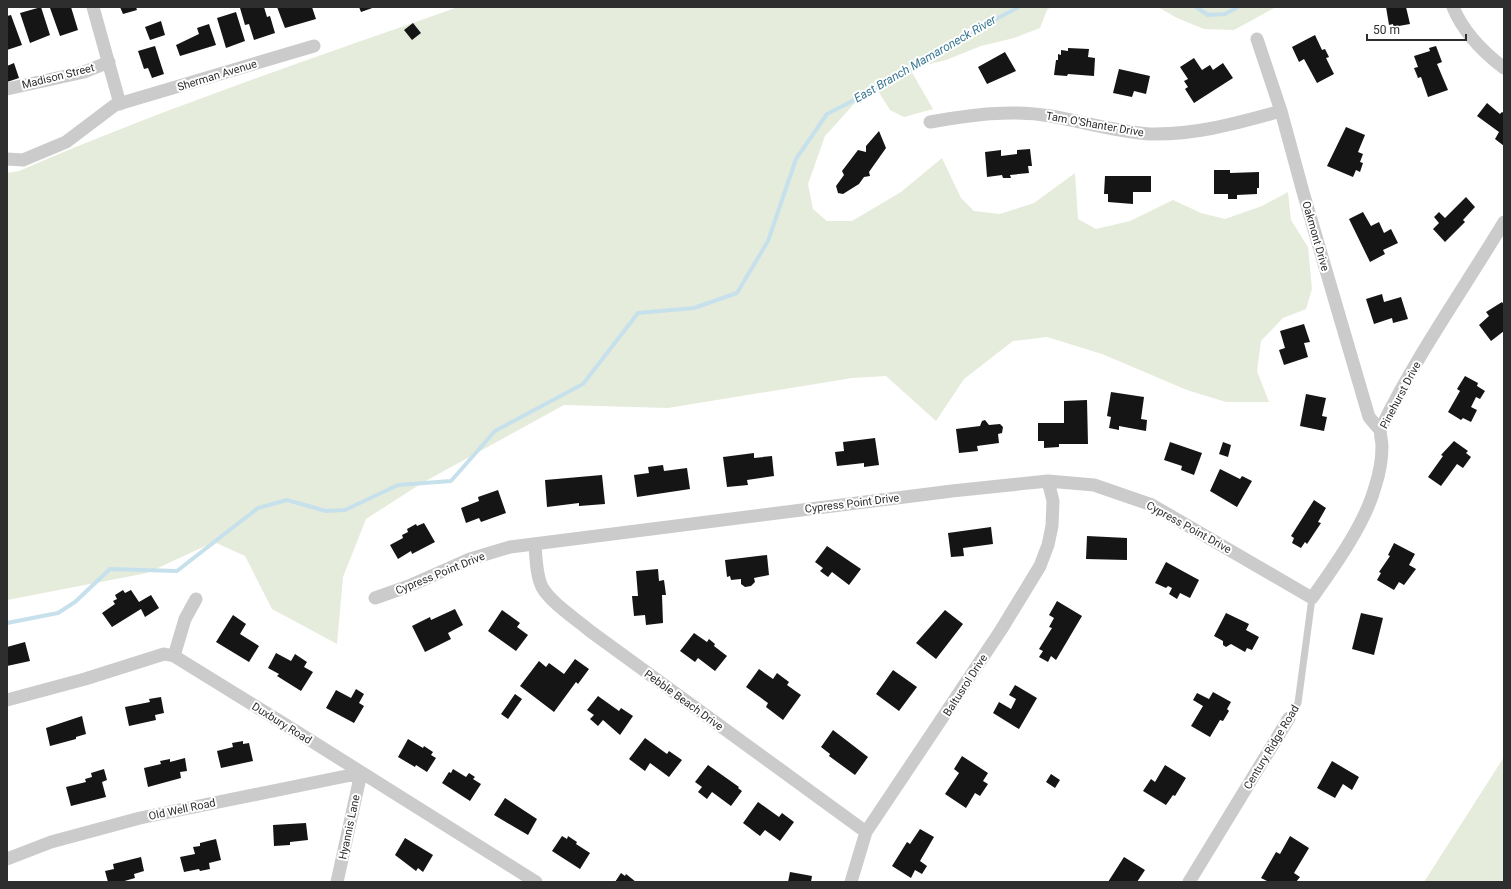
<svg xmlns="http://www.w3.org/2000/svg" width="1511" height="889" font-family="Roboto,sans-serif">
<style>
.green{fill:#e6ecdb}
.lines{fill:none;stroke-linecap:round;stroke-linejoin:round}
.stream{stroke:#c6e1ec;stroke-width:4}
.building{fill:#151515}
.service{stroke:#cbcbcb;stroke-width:7}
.minor{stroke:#cbcbcb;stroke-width:13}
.labels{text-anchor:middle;stroke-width:4;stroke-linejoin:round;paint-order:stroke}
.street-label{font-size:11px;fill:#2e2e2e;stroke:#fff}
.water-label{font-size:12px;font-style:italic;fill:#3a7892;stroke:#fff}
</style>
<rect width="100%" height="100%" fill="#fff"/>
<path class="green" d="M458 7H1051L1047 10 1040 28 1014 38 981 46 946 60 910 69 933 109 904 117 890 110 878 91 854 104 825 136 808 184 813 209 827 221H852L901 192 942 158 961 198 974 211 1000 214 1034 203 1075 173 1078 219 1096 229 1130 221 1173 200 1201 213 1225 219 1262 206 1288 192 1291 220 1308 247 1312 289 1306 309 1283 318 1261 341 1257 371 1269 402H1226L1187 390 1102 354 1047 337 1013 341 964 379 936 421 886 376 852 378 668 408 564 405 422 483 366 519 343 577 337 644 272 609 245 556 214 542 147 573 7 600V173L19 171C162 109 311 59 458 7Z
M1158 7H1276L1234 30 1204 29 1177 18Z
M1504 757V882H1424Z"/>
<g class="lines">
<path class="stream" d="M1196 7 1208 15 1225 14 1238 7
M7 623 58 613 75 602 110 569 177 571 258 508 287 500 326 511 345 510 398 485 451 481 495 431 583 384 638 313 694 308 737 293 768 241 796 159 827 114 899 77 975 30 1019 7"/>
</g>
<path class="building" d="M41 7 50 35 30 43 20 13Z
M71 7 78 30 60 36 50 8Z
M120 7H136L137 10 123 14Z
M244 7H264L267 17 270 16 275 33 254 40 249 24 245 25 240 8Z
M277 7H312L316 19 285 28Z
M359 7H375L361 12Z
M1386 7H1406L1410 24 1393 27V24L1389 25Z
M236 12 245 41 226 48 217 18Z
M11 15 22 45 7 50V16Z
M161 21 165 35 150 40 145 27Z
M413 23 421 33 412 40 404 30Z
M209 24 216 45 180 56 176 45 199 34 197 28Z
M1315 35 1322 50 1325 49 1329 57 1326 58 1334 74 1317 83 1304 59 1299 62 1292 47Z
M155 46 164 74 152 78 148 68 144 69 138 51Z
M1436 46 1442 62 1437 64 1448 90 1428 97 1421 77 1418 78 1414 68 1418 67 1414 56 1430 51 1429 48Z
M1068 48 1089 49 1088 57 1095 58 1094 76 1068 74 1067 76 1054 75 1056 60H1058V54L1061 55V50L1068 51Z
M1005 52 1016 71 987 84 978 67Z
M1194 58 1202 70 1210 65 1213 70 1223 63 1233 78 1194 103 1185 89 1188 87 1184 81 1188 79 1180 67Z
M14 63 19 78 7 82V66Z
M1119 69 1150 76 1146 94 1134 91 1132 97 1113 93Z
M1487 103 1500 114 1502 112 1504 113V146L1495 139 1499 132 1477 116Z
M1346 127 1365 135 1358 152 1363 154 1360 162 1363 163 1360 172 1356 170 1353 177 1327 166Z
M879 131 886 148 869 172 870 176 864 177 859 184 843 194 838 193 836 186 844 175 842 171 858 150 866 152V146Z
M1030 149 1032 166H1028L1029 173 1010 175 1011 178H1003L1002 175 987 177 985 152 1001 150V156L1017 154V150Z
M1214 170H1230V173L1259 172V188H1257V194L1237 195V199H1228V194H1214Z
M1105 176H1151V192H1133V204L1108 202V194H1104Z
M1466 197 1475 207 1463 220 1465 222 1445 242 1433 229 1439 223 1434 217 1439 212 1445 218Z
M1363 212 1371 226 1379 222 1384 233 1391 229 1398 243 1383 250 1385 254 1370 262 1349 219Z
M1382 294 1384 302 1401 297 1408 319 1393 323 1392 318 1374 324 1366 299Z
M1502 302 1504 305V331L1491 341 1479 325 1489 316 1486 312Z
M1304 324 1310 342 1304 343 1308 357 1284 365 1279 350 1285 348 1280 331Z
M1465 376 1478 383 1477 386 1485 391 1480 399 1476 397 1471 407 1477 410 1471 422 1463 418 1461 420 1448 412 1460 391 1457 389Z
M1111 392 1144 397 1141 419 1147 420 1146 431 1119 426V430L1109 428 1111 417 1107 416Z
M1306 394 1326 398 1322 416 1327 417 1324 431 1300 426Z
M1087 400 1088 444H1059V447L1044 448V441H1038V423H1064V401Z
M985 420 989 425 1000 424 1003 427 1002 433 998 434 999 443 977 446 978 451 959 453 956 429 980 426 982 421Z
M875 438 879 465 864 467V463L837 466 835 452 844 451 843 442Z
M1454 441 1468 451 1466 453 1471 457 1463 468 1457 464 1441 486 1428 477 1443 456 1441 455Z
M1170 442 1202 453 1194 475 1181 470 1182 466 1164 460Z
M1223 442 1231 445 1228 457 1219 454Z
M754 453V458L772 456 774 476 747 480 748 485 727 487 723 457Z
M663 465 664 471 687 468 690 489 637 497 634 475 649 473 648 467Z
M1220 469 1240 479 1242 476 1252 481 1237 507 1210 491Z
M602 475 605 504 579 506V503L547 507 545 480Z
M498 490 506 513 481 522 479 518 466 523 461 508 479 501 478 497Z
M1314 500 1326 508 1318 522 1321 523 1307 544 1305 542 1301 548 1292 543 1294 538 1291 536Z
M424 523 435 542 412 554 411 551 398 559 390 545 403 538 402 535 408 532 407 529 416 524 417 526Z
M991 527 993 544 963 548 964 556 951 557 948 533Z
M1087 536 1127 538V560L1086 559Z
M1394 543 1415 554 1409 565 1416 569 1404 585 1399 582 1394 590 1377 580 1381 573 1379 572 1390 556 1388 555Z
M827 546 861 569 849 585 832 572 828 577 820 571 823 568 815 562Z
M767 555 769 575 754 578 755 582 751 586 745 587 741 584V579L731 580 730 576 727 577 725 560Z
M1166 562 1199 580 1190 598 1180 593 1177 599 1169 594 1172 588 1168 586 1166 588 1155 583Z
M658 569 659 581 664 580 666 595H662L663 623 646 625 645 615 634 616 632 596H638L636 571Z
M123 590 125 593 131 590 139 602 151 595 159 608 145 617 141 609 112 627 102 613 115 604 113 601 117 599 115 595Z
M1057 601 1082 616 1056 660 1051 656 1048 662 1039 657 1043 651 1039 649 1052 628 1049 627 1054 618 1049 615Z
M455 609 463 625 448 633 451 639 425 652 412 626 430 617 431 620Z
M502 610 520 623 517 627 528 635 516 651 488 631Z
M945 610 963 624 936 659 916 643Z
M1226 613 1249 624 1246 630 1259 637 1252 650 1247 648 1245 652 1231 644 1226 647 1223 645V641L1214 636Z
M1361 613 1383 618 1374 655 1352 649Z
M233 615 246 624 240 634 259 646 249 662 216 642Z
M694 633 707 642 709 639 715 644 714 646 727 656 715 671 698 658 695 662 680 651Z
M25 642 30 661 7 666V647Z
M276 653 291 661 295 654 307 662 304 667 313 672 301 691 277 676 279 674 268 668Z
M575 659 589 669 578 684 576 682 554 712 520 686 539 661 546 667 549 663 564 674Z
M759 669 773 679 777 673 789 682 787 685 801 695 783 720 766 707 768 703 746 687Z
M893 670 917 687 899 711 876 694Z
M1015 685 1037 698 1019 729 993 713 999 702 1011 709 1016 699 1009 695Z
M356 689 364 694 359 703 364 706 354 723 326 708 336 690 351 698Z
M1213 692 1231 702 1227 709 1229 711 1223 721 1220 720 1210 737 1191 726 1203 706 1193 700 1197 693 1209 699Z
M515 694 522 699 508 719 501 714Z
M598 696 619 711 621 708 633 716 620 735 603 720 598 726 590 719 594 715 587 710Z
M161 697 164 713 155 715 156 720 129 726 125 707 150 702 149 699Z
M82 716 86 734 76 737V739L50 746 46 728Z
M833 730 868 757 855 775 829 756 830 754 821 747Z
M645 738 667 754 669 751 682 760 669 777 650 763 645 771 629 759Z
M408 739 423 748 424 746 433 752 431 755 436 758 427 772 416 765 415 767 398 757Z
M243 741V744L249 743 253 761 221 768 217 751 233 747 232 743Z
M962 756 988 773 983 781 988 784 980 796 975 793 966 808 945 794 959 773 954 769Z
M185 758 187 771 180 772 181 778 148 787 144 768 161 764 160 761 170 759V762Z
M1332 761 1359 777 1352 790 1343 784 1335 798 1317 788Z
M708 765 739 787 738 788 742 791 731 806 712 792 707 799 698 792 702 787 695 782Z
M1165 765 1186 778 1175 796 1173 795 1166 805 1143 791 1151 779 1155 782Z
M104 769 107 780 102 782 106 797 71 806 66 787 86 782 85 779 92 777 91 773Z
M453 769 466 777 469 773 475 777 473 779 481 784 470 801 442 783 449 772 451 773Z
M1051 774 1060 780 1055 788 1046 782Z
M505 798 537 819 528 835 494 815Z
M758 802 779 817 782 813 794 822 780 841 765 830 760 836 743 823Z
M306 823 308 840 290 842V845L274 846 273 825Z
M920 829 934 837 920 861 927 866 922 874 915 870 911 878 892 866 907 842 910 844Z
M562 836 567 839 568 836 577 842 576 844 590 853 580 869 552 851Z
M1290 836 1309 848 1294 873 1300 877 1296 882H1269L1261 878 1276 852 1280 854Z
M405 838 433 855 423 872 418 868 416 871 395 855Z
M216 839 221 860 209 863 210 869 200 871 199 869 184 872 180 857 195 854 193 847 200 846V843Z
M141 857 144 871 134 874 135 878 121 882H108L105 871 114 869 113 864Z
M1124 857 1145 870 1137 882H1108Z
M790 872 812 876 811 882H788Z
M621 873 625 876 626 874 636 882H615Z"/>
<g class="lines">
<path class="service" d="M1289 718 1298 703 1312 598"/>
<path class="minor" d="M93 7 120 104
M1453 7C1463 32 1483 52 1504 68
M1257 39 1281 111 1303 192 1369 417 1380 430
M7 89 84 72 109 62
M930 122C970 115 1011 109 1051 116 1084 122 1117 132 1150 134 1197 135 1237 123 1281 111
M7 159 23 160 66 142 115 105 314 46
M535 544C536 558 536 574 542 587 551 603 576 619 590 631L866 832
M375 598 409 586 470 559 510 547 952 491 1048 481 1094 485 1152 505 1312 598C1334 567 1365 524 1375 487 1379 475 1382 459 1382 446 1382 440 1379 433 1381 428 1416 356 1463 290 1504 222
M174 656 185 619 196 599
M7 700 85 679 164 654 174 656 286 725 536 882
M7 859 51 842 140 818 361 773 337 882
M851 882 866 832 1001 630 1040 566 1048 545 1052 526 1053 501 1048 481
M1189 882 1289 718"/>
</g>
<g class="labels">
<g class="street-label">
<text transform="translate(217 75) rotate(-17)" y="4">Sherman Avenue</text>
<text transform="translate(58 76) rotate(-14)" y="4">Madison Street</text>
<text transform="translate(1095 124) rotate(10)" y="4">Tam O'Shanter Drive</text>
<text transform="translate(1316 236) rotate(74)" y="4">Oakmont Drive</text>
<text transform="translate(1400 395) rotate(-62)" y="4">Pinehurst Drive</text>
<text transform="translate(852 503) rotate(-7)" y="4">Cypress Point Drive</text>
<text transform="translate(1189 527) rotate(29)" y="4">Cypress Point Drive</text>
<text transform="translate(440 573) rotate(-22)" y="4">Cypress Point Drive</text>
<text transform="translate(965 685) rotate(-57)" y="4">Baltusrol Drive</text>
<text transform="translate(684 700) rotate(36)" y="4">Pebble Beach Drive</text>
<text transform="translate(282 723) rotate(32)" y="4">Duxbury Road</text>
<text transform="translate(1271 747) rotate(-59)" y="4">Century Ridge Road</text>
<text transform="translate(182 809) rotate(-12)" y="4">Old Well Road</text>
<text transform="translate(349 827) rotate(-78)" y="4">Hyannis Lane</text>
</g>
<g class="water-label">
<text transform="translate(925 59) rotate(-30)" y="4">East Branch Mamaroneck River</text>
</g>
</g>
<rect width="1511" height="889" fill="none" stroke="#2e2e2e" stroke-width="16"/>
<path d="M1367 34v6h99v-6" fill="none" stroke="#2e2e2e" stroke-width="2"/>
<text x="1373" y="34" font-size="12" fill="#2e2e2e" stroke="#ffffff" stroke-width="3" paint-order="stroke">50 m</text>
</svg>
